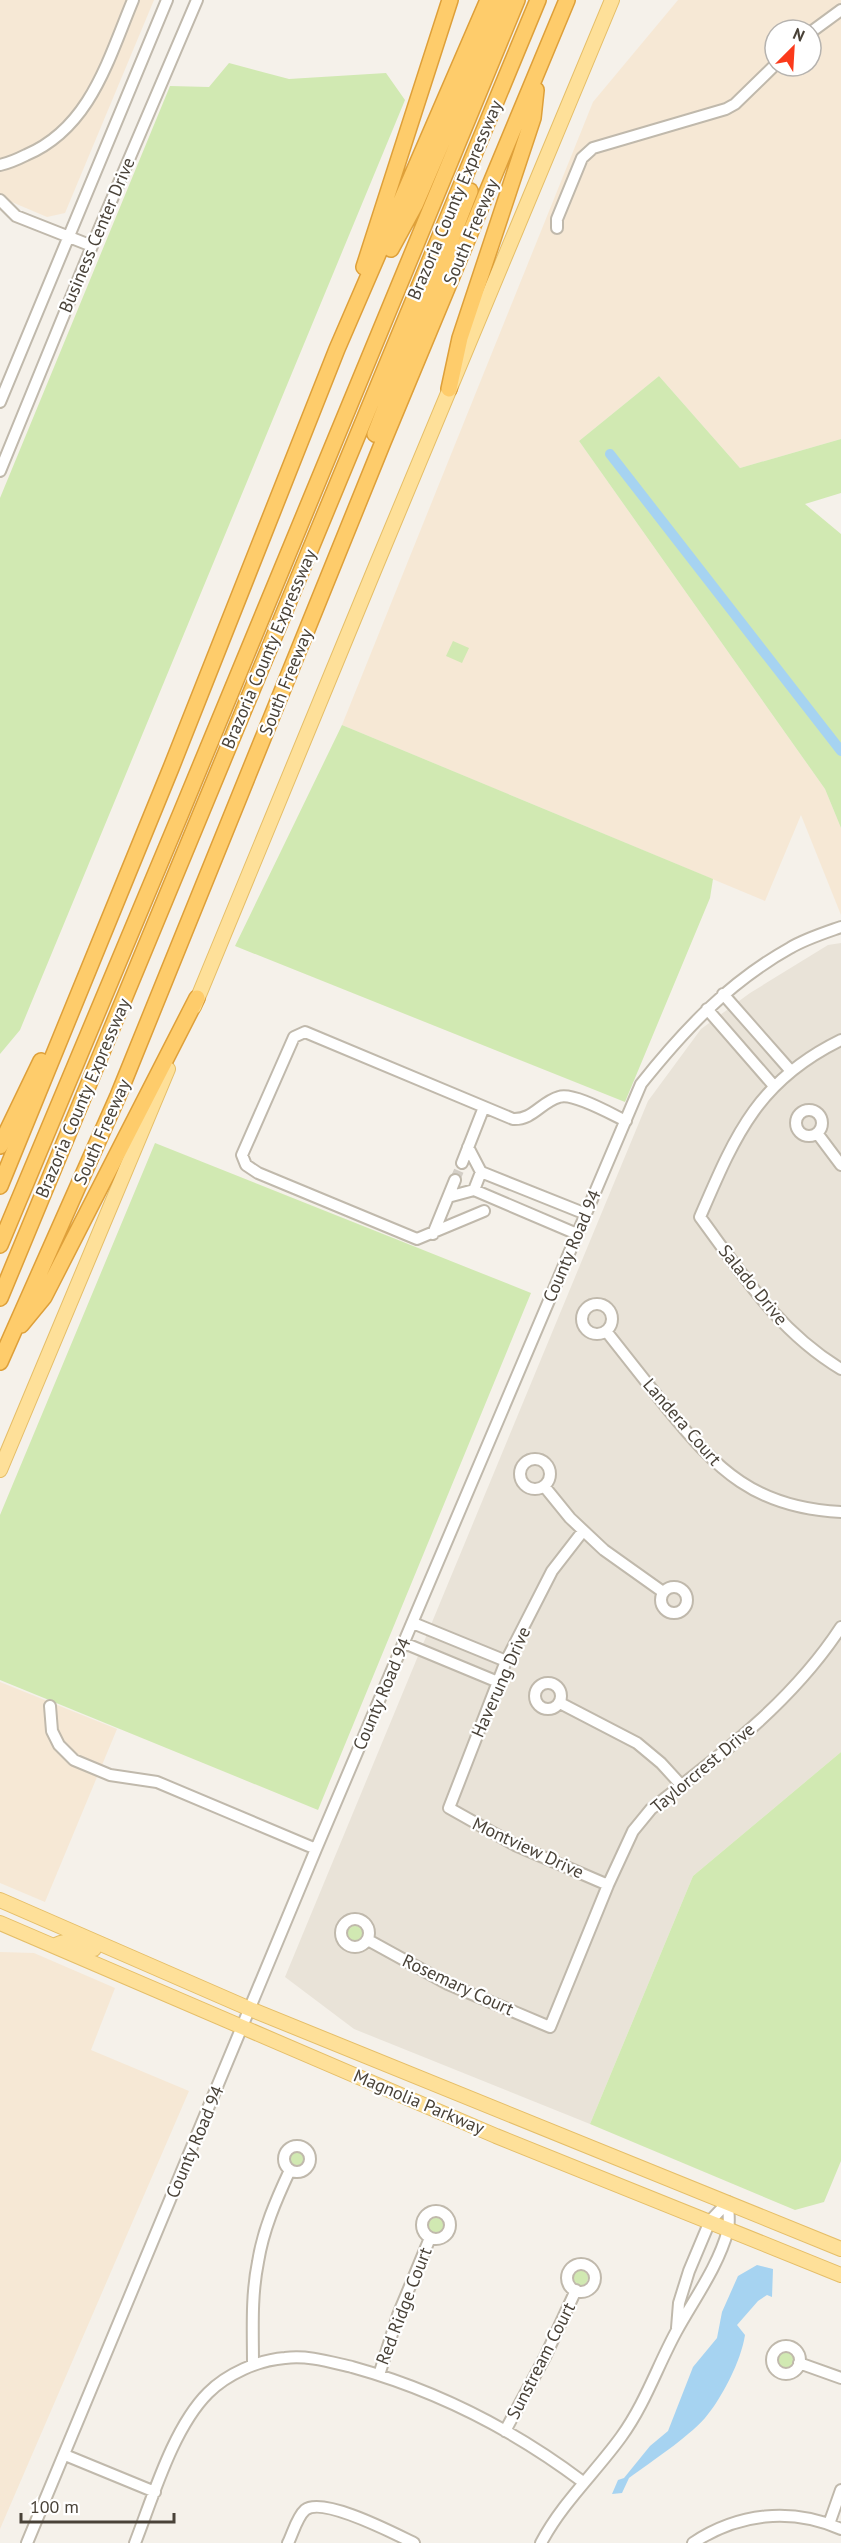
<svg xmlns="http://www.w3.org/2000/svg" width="841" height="2543" font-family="'PT Sans',sans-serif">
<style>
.residential{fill:#e9e3d8}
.commercial{fill:#f6e8d5;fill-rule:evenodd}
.green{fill:#d1e9b2}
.water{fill:#a6d3f1}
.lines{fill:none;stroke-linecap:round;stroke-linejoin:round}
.canal{stroke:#a6d3f1;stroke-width:10}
.minor-tunnel{stroke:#d3cec6;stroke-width:10;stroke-dasharray:10 5;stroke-linecap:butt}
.minor-casing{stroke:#c0b9ac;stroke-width:14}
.major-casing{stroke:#e5be68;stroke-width:16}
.highway-casing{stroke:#dea03a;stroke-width:18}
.minor{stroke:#fff;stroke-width:10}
.major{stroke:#fee099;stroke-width:14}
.highway{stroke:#fecc6b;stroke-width:15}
.labels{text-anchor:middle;stroke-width:4.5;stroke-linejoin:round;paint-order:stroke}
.street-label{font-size:18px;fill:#494238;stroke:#fff}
</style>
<rect width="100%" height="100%" fill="#f5f1ea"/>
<path class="residential" d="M841 943V1752L693 1876 590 2124 354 2029 285 1977 648 1101 701 1029 750 993 828 945Z"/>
<path class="commercial" d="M0 0H154L65 213 47 217 0 197Z
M678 0H841V439L740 468 659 376 579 441 825 789 841 828V915L801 815 765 901 342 725 593 102ZM775 30H811V66H775Z
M0 1682 117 1729 45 1902 0 1883Z
M0 1952 34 1953 115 1988 91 2050 189 2091 0 2529Z"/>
<path class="green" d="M229 63 289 79 386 73 405 100 20 1030 0 1054V498L170 86 209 87Z
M659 376 740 468 841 439V493L805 504 841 534V828L825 789 579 441Z
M453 641 469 648 462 663 446 656Z
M342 725 713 879 710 898 625 1102 235 946Z
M155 1143 531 1293 318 1810 0 1680V1515Z
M841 1752V2161L824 2202 795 2210 590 2124 693 1876Z
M341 1932a13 13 0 1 1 26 0a13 13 0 1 1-26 0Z
M289 2160a8 8 0 1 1 16 0a8 8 0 1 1-16 0Z
M428 2225a8 8 0 1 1 16 0a8 8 0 1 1-16 0Z
M572 2278a8 8 0 1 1 16 0a8 8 0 1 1-16 0Z
M778 2360a8 8 0 1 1 16 0a8 8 0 1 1-16 0Z"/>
<path class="water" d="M757 2265 773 2269 772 2297 767 2295 758 2301 737 2325 745 2335C741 2361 722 2398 705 2418 686 2439 652 2461 629 2478L622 2493 612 2494 618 2480 624 2478 650 2446 668 2431 693 2367 717 2338 722 2312 738 2276Z"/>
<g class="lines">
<path class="canal" d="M610 454 841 751"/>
<path class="minor-tunnel" d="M455 1180 462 1163"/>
<g class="minor-casing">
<path id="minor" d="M811 32 841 10
M0 165C9 163 18 159 26 155 90 128 108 60 133 0
M0 200 16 216 92 246
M557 228V219L582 158 593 148 726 109 735 104 775 65
M0 402 167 0
M0 471 92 246 197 0
M723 994 790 1070
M707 1009 774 1086
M841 1040C757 1081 735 1136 700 1217 742 1274 779 1332 841 1369
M796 1123a13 13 0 1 1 26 0a13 13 0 1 1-26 0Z
M817 1133 841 1165
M468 1147 481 1172 474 1190
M462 1163 484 1107
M481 1172 586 1214
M448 1197 474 1190 577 1234
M484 1211 417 1239 258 1173 246 1165 242 1155 294 1037 305 1032 513 1119C533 1120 541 1102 559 1097 573 1092 611 1114 626 1121
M433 1234 455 1180
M582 1319a15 15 0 1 1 30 0a15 15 0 1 1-30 0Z
M606 1331C626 1356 646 1382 666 1407 717 1470 755 1508 841 1512
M520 1474a15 15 0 1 1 30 0a15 15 0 1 1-30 0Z
M544 1486 570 1518 604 1550 663 1592
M583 1531 552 1571 506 1661 449 1808 515 1845 608 1885
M661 1600a13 13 0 1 1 26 0a13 13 0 1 1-26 0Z
M413 1623 506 1661
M404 1643 498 1682
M535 1696a13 13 0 1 1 26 0a13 13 0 1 1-26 0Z
M560 1703 637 1743 661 1763 682 1786
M50 1706 52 1731 59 1745 74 1760 110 1775 157 1782 316 1849
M341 1933a14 14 0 1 1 28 0a14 14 0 1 1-28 0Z
M368 1940 448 1984 550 2027 608 1885 633 1831 651 1809C721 1755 792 1702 841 1627
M284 2159a13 13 0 1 1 26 0a13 13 0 1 1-26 0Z
M422 2225a14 14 0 1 1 28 0a14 14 0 1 1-28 0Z
M567 2278a14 14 0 1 1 28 0a14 14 0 1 1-28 0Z
M677 2328 679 2303 689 2271 710 2221 728 2202
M772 2360a14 14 0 1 1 28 0a14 14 0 1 1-28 0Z
M799 2363 841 2378
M253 2365C253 2331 251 2296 258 2262 263 2230 276 2200 290 2170
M379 2375 398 2315 430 2238
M505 2431 545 2357 576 2290
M65 2455 155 2492
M829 2524 841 2490
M27 2543 316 1849 641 1084C684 1030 729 982 790 948 805 939 824 933 841 927
M135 2543C153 2497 173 2428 208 2393 227 2374 258 2360 285 2358 308 2355 330 2362 352 2367 435 2390 514 2430 583 2482
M288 2543C293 2533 297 2517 305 2510 323 2496 395 2534 414 2543
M541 2543C562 2503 595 2473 621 2437 645 2404 657 2367 676 2332 694 2299 718 2267 728 2230 730 2221 728 2211 728 2202
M693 2543C738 2513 791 2507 841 2529"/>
</g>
<g class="major-casing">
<path id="major" d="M194 1007C333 671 470 335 612 0
M0 1470 168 1069
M0 1900 250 2009 841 2249
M0 1923 496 2136 841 2275
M54 1946C68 1937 79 1945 94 1949"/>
</g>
<g class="highway-casing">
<path id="highway" d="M391 249 415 205 503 0
M364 267 450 0
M449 389 460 338 533 118 536 90
M375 434 470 191
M0 1146 41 1061
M0 1186 171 768 337 349 488 0
M0 1245 181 813 517 0
M0 1298 538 0
M21 1325 44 1297 197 998
M0 1362 118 1096 383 442 567 0"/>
</g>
<use href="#minor" class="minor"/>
<use href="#major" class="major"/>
<use href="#highway" class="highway"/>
</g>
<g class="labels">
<g class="street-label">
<text transform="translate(455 200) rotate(-67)" y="6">Brazoria County Expressway</text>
<text transform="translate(471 232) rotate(-67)" y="6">South Freeway</text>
<text transform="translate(97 235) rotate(-67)" y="6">Business Center Drive</text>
<text transform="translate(269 649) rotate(-67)" y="6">Brazoria County Expressway</text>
<text transform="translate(286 682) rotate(-68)" y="6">South Freeway</text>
<text transform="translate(83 1098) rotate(-67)" y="6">Brazoria County Expressway</text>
<text transform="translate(102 1132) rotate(-66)" y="6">South Freeway</text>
<text transform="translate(572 1246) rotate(-67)" y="6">County Road 94</text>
<text transform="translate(753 1285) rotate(51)" y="6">Salado Drive</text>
<text transform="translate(682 1422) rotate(49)" y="6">Landera Court</text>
<text transform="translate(501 1682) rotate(-66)" y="6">Haverung Drive</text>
<text transform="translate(382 1694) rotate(-67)" y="6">County Road 94</text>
<text transform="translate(703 1768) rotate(-40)" y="6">Taylorcrest Drive</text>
<text transform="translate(528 1848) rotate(25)" y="6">Montview Drive</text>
<text transform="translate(458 1985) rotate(25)" y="6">Rosemary Court</text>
<text transform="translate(419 2102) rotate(23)" y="6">Magnolia Parkway</text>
<text transform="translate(195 2142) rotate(-67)" y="6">County Road 94</text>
<text transform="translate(404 2306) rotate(-69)" y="6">Red Ridge Court</text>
<text transform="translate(541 2361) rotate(-63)" y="6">Sunstream Court</text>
</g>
</g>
<g transform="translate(793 48) rotate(24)"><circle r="28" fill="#ffffff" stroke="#b6b3af" stroke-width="1.5"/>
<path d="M0-4.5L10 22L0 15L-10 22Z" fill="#fb3a1b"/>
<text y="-9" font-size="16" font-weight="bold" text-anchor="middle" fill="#494238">N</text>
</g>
<path d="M21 2513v9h153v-9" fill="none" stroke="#494238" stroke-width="3"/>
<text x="30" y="2513" font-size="18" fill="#494238" stroke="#ffffff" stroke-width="4.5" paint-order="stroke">100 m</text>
</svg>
